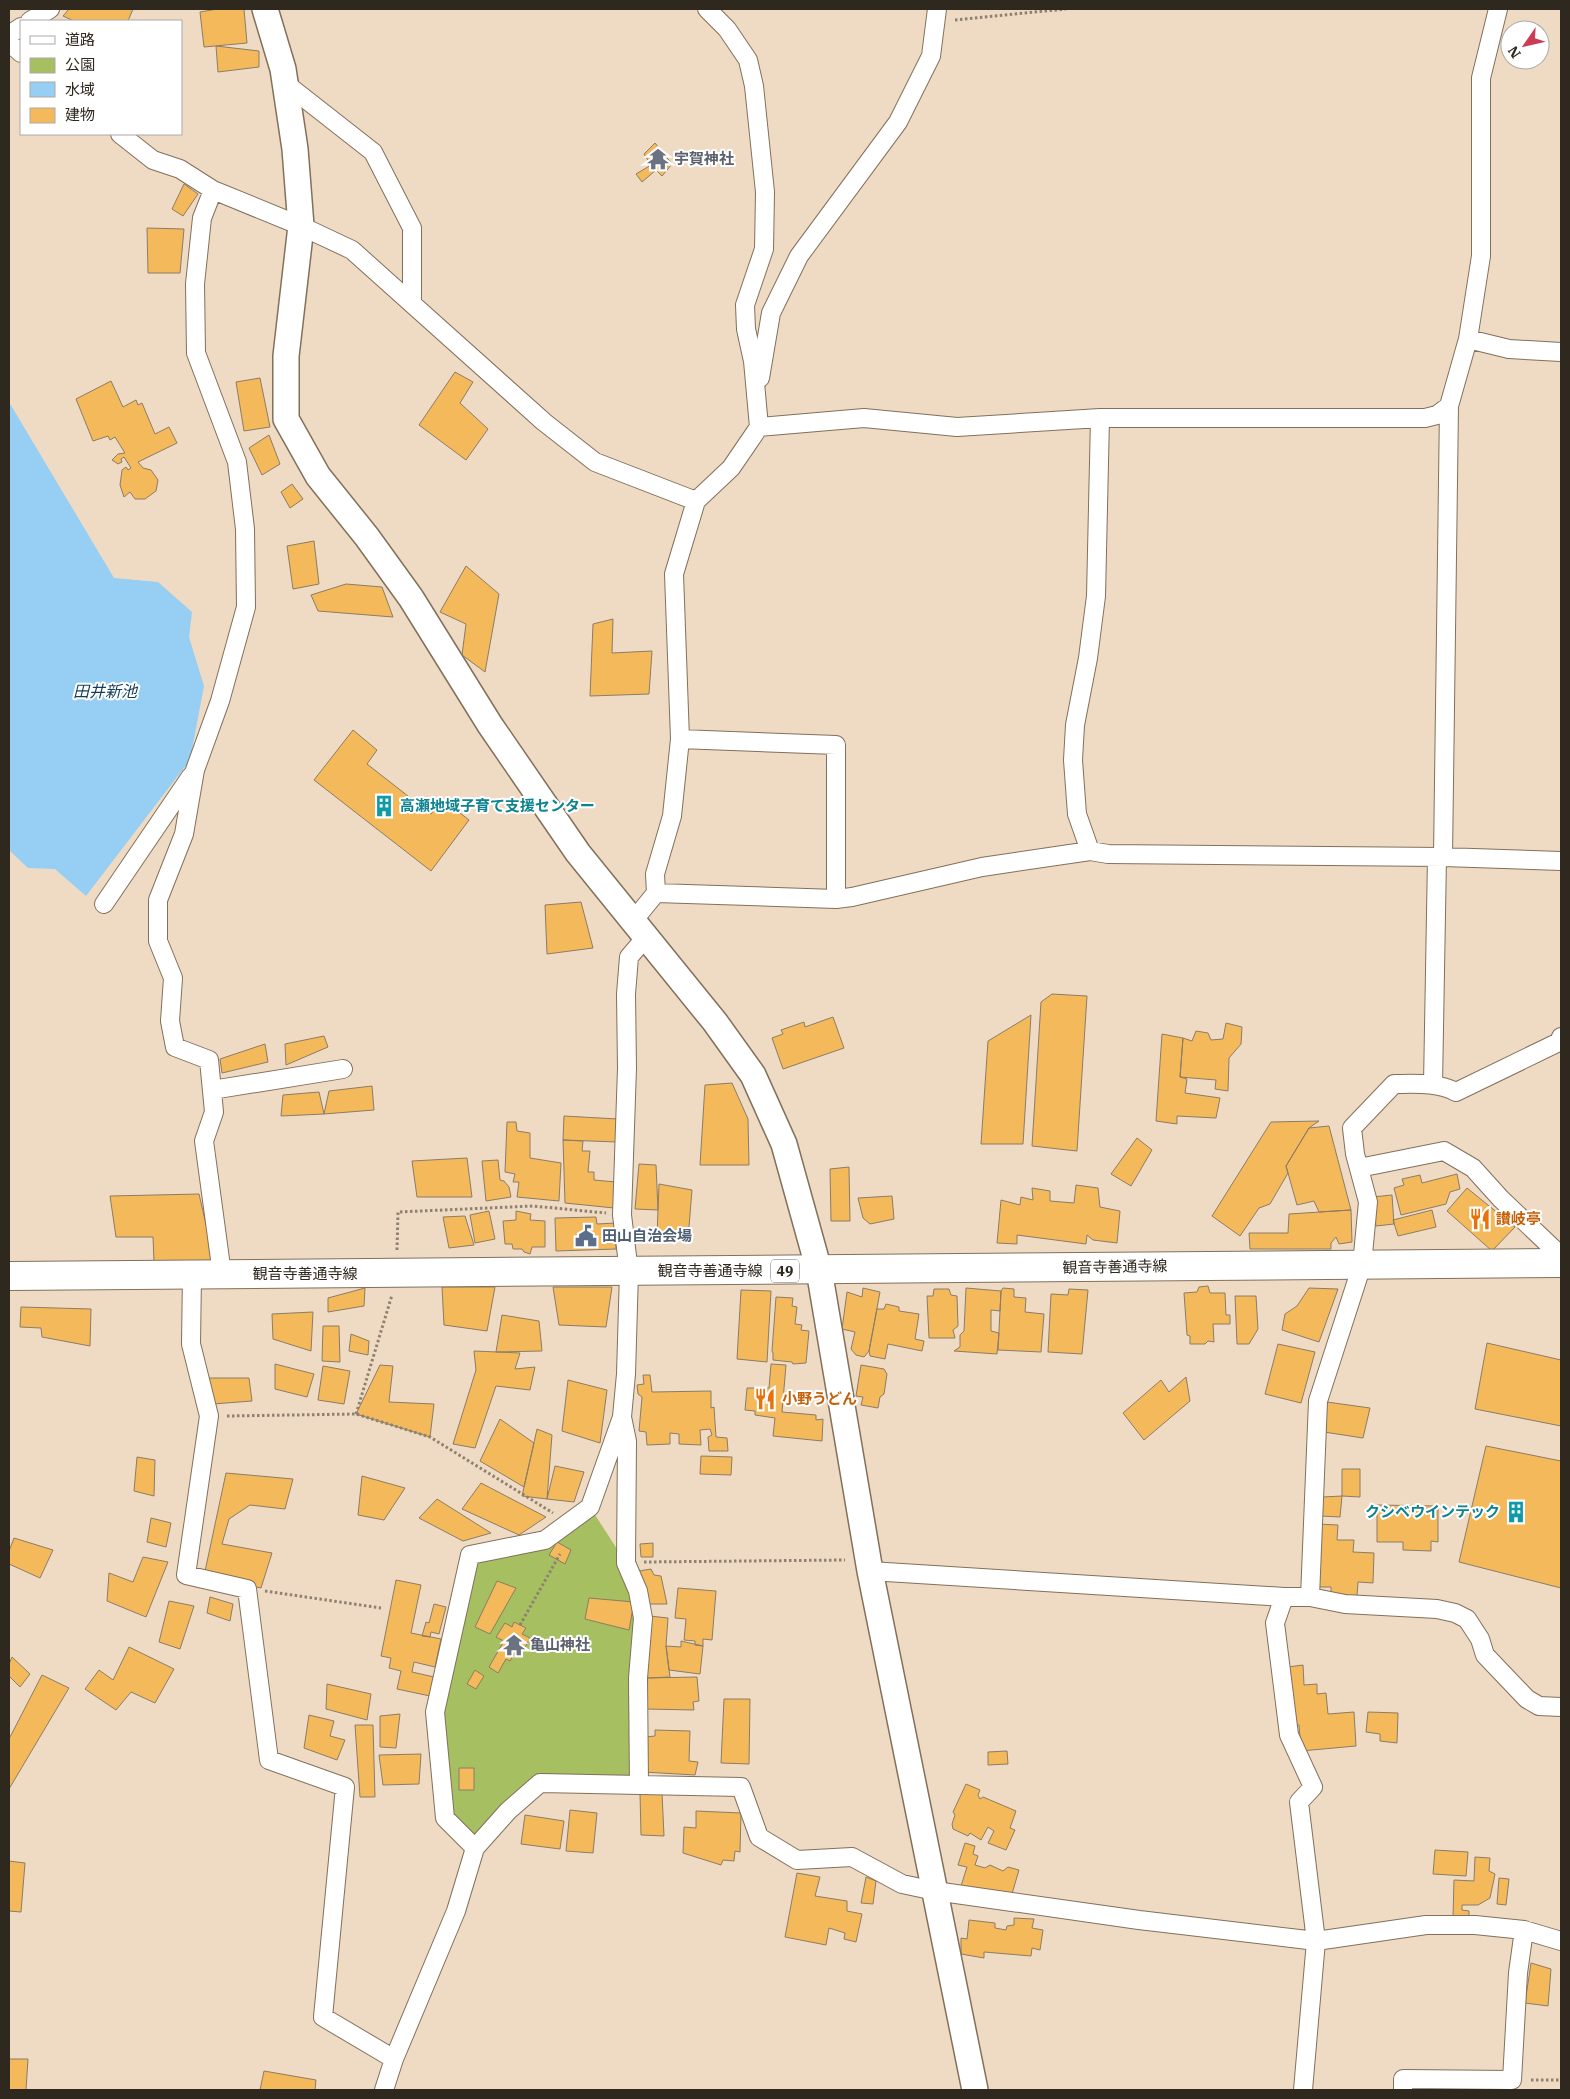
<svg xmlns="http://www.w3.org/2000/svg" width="1570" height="2099" font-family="'IBM Plex Serif','Noto Sans JP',serif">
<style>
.green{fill:#a6bf60}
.water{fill:#97cef3}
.building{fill:#f3b95b;stroke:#8c7c65}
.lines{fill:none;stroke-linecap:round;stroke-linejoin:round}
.street-casing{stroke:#82705b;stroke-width:20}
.secondary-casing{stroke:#82705b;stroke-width:28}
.primary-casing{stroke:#82705b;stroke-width:30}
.path{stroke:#8f8171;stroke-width:3;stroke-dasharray:2.5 2.5;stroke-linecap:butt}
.street{stroke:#fff;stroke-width:18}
.secondary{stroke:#fff;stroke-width:25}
.primary{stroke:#fff;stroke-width:28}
.labels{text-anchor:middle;stroke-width:4;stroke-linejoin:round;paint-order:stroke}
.shield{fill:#fff;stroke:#6d6862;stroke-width:1}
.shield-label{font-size:14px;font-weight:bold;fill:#2f281f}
.worship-label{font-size:15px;font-weight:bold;fill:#5b616d;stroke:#fff;text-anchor:start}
.culture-label{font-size:15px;font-weight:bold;fill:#0d838f;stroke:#fff;text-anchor:start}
.food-label{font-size:15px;font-weight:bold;fill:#c56008;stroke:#fff;text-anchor:start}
.service-label{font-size:15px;font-weight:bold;fill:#4e5e75;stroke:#fff;text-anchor:start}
.street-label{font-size:15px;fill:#2f281f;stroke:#fff}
.water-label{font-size:16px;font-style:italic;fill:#133e57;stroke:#fff}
</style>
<rect width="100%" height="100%" fill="#efdbc4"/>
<path class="green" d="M590 1507 626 1563 638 1591 639 1785 540 1783 475 1848 445 1818 435 1712 470 1555 545 1540Z"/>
<path class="water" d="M9 402 114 578 158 582 192 612 189 637 204 686 190 760 86 896 55 869 28 868 10 851 9 837Z"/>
<path class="building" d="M69 9H133L128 21H74L63 16Z
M217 9H244L247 43 204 47 200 12Z
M216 46 259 51V67L218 72Z
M655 143 672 164 662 176 656 170 642 182 636 174 651 165 644 154Z
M184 184 198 194 183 216 172 209Z
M147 228 184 229 180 273H148Z
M455 372 473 382 460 403 488 429 466 460 419 425Z
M260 378 270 427 244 431 236 382Z
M111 381 123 407 136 400 138 405 142 403 155 434 169 427 177 443 138 462 143 468 151 470 158 480 156 491 145 499H135L130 492 124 497 120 485 122 470 126 467 128 470 131 468 124 457 121 459 122 462 118 464 112 460 118 454 125 453 115 437 110 440 108 436 93 441 76 399Z
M269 435 280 464 262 475 249 448Z
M292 484 303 499 290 508 281 492Z
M314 541 319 584 293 589 287 546Z
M466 566 499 594 485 672 462 655 466 624 440 612Z
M346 584 382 587 393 617 318 611 311 595Z
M613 619 612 653 652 651 649 694 590 696 593 624Z
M353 730 377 750 367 764 431 814 442 799 469 820 431 871 314 780Z
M581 902 593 948 547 954 545 905Z
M1052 994 1087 996 1077 1151 1032 1146 1041 1002Z
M1031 1015 1023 1144H981L988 1041Z
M833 1017 844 1048 783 1069 772 1038 783 1034 781 1030 804 1022 805 1027Z
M1226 1023 1242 1027 1241 1044 1229 1058 1228 1091 1215 1089 1216 1080 1180 1077 1183 1038 1192 1041 1196 1031 1208 1033 1211 1040 1223 1039Z
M1162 1034 1183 1038 1180 1077 1187 1079 1185 1093 1220 1098 1216 1118 1177 1116V1124L1156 1121Z
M324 1036 328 1047 286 1065 285 1044Z
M265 1044 268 1062 222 1073 220 1059Z
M732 1083 748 1119 749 1165H700L705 1085Z
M372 1086 374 1110 324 1114 329 1091Z
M319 1092 324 1114 281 1116 283 1095Z
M564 1116 618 1119 617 1142 563 1140Z
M1319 1121 1309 1128 1286 1166 1288 1173 1270 1204 1259 1208 1240 1236 1212 1216 1271 1122Z
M507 1122H516L517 1131 530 1133V1158L561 1163 559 1201 517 1197 519 1182H513L515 1174 505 1172Z
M1329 1126 1351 1210 1319 1212 1314 1201 1297 1205 1286 1166 1309 1128Z
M1137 1138 1152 1150 1131 1186 1111 1174Z
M563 1140 583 1141 582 1151H590L588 1172H594V1180L616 1182 614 1208 565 1203Z
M467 1158 472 1197H417L412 1161Z
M498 1160 500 1180 504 1181 509 1187 511 1197 486 1201 482 1161Z
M639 1164 656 1165 658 1210 635 1209Z
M849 1167 850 1221H831L830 1169Z
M1457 1174 1460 1189 1450 1192 1446 1204 1401 1215 1394 1188 1404 1185 1402 1179 1420 1175 1422 1183Z
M659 1184 692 1190 688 1239 657 1236Z
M1076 1185 1098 1188 1100 1207 1120 1211 1117 1243 1093 1240 1087 1235 1086 1244 1017 1235V1244L997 1243 1001 1200 1020 1205 1021 1197 1033 1200 1032 1188 1050 1191V1201L1074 1203Z
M1467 1188 1515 1227 1492 1251 1447 1211Z
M199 1194 215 1263 154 1262 153 1237H116L110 1196Z
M1392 1195 1394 1224 1376 1226 1372 1197Z
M892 1196 894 1219 870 1224 863 1218 858 1198Z
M1351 1210 1352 1242 1339 1244 1336 1237 1331 1243V1249H1250L1249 1233H1288L1289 1214Z
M1432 1210 1436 1227 1398 1236 1393 1220Z
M489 1211 495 1239 475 1243 470 1215Z
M516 1211 531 1214 530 1220 545 1221V1247H532L530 1254 524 1252 522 1249H513L512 1244H505L503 1221 516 1220Z
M465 1216 474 1245 449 1248 443 1217Z
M596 1217 597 1224 616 1223V1249L556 1251 555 1218Z
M1208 1286 1210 1293H1225L1226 1315H1230V1324H1213L1214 1342 1208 1341 1205 1344H1190V1336L1187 1335 1184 1293 1197 1292 1199 1287Z
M442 1287H495L487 1331 444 1325Z
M553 1287H612L606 1327 559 1325Z
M365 1288 364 1306 328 1312V1298Z
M863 1288 880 1292 869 1351 864 1357 856 1355 851 1349 855 1332 842 1329 847 1292 862 1297Z
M966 1288 1001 1291 1000 1311 991 1310V1331L999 1333 997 1354 954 1351 960 1347V1335L964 1331Z
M1003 1288 1014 1289V1297L1026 1298 1025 1312 1044 1314 1041 1352 998 1350 1001 1291Z
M1309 1288 1338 1289 1319 1342 1282 1330 1285 1314 1297 1306Z
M934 1289H949L951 1295 957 1296 958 1326 953 1330 955 1338H929L927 1296H933Z
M1069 1289 1088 1290 1082 1354 1048 1352 1051 1294 1068 1295Z
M741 1290 771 1291 767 1362 737 1359Z
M1235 1296H1256L1258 1329 1249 1344H1237Z
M776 1297 793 1298 792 1306 797 1307 795 1324 802 1325 801 1330 809 1331 806 1363 793 1364 792 1362 773 1360V1353L772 1351Z
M886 1304 899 1307V1311L919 1314 915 1339 924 1341 922 1351 888 1344 885 1359 870 1356 869 1351 877 1309H884Z
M21 1307 91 1309 90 1346 42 1337 41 1328 20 1327Z
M313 1312 311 1351 273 1339 272 1314Z
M502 1315 539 1321 542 1351 496 1352Z
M323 1326H339L340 1362 322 1361Z
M351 1334 369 1341 368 1355 349 1351Z
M1487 1343 1561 1360V1426L1475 1409Z
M1278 1344 1315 1352 1301 1403 1265 1394Z
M474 1351 520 1353 515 1369 535 1367 530 1390 496 1386 475 1448 453 1444 476 1370Z
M275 1364 314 1374 307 1397 275 1389Z
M771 1364 786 1365 782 1412 816 1415V1420L823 1419 822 1441 773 1436 775 1418 755 1415V1411L745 1410 747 1388H769Z
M380 1365 393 1366 389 1402 434 1404 430 1437 356 1414Z
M861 1365 884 1369 887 1374 884 1394 880 1397 878 1408 861 1405 863 1397 856 1396Z
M323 1366 350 1371 344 1404 318 1400Z
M643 1375H650L652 1392 711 1391V1408L714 1407 716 1437 727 1438 728 1451H709L708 1437 712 1435 710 1429 700 1430 701 1445 679 1444V1434L670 1433V1444L647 1445 646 1432 639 1431 642 1397 638 1394 637 1385 644 1384Z
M1186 1377 1190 1401 1144 1440 1123 1413 1161 1380 1169 1392Z
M204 1378H249L252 1401 213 1404Z
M568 1380 607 1390 600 1443 562 1431Z
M1327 1402 1370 1408 1363 1438 1324 1432Z
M500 1419 534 1443 524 1487 480 1461Z
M537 1429 552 1435 547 1499 522 1496Z
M1486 1446 1561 1461V1588L1459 1562Z
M701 1456 732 1457 731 1475 700 1474Z
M137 1457 155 1460 154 1496 134 1491Z
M555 1466 584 1472 574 1502 547 1499Z
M1342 1469H1360V1497L1342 1496Z
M226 1473 293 1479 285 1509 250 1505 229 1519 222 1544 272 1553 261 1588 204 1576Z
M362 1476 405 1488 384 1520 358 1515Z
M481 1483 546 1517 519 1535 462 1509Z
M1342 1496 1340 1517 1321 1516 1322 1497Z
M437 1499 491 1533 463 1541 419 1518Z
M1377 1505 1438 1506V1542L1431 1541V1551L1403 1550V1542H1377Z
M151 1518 171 1523 166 1547 147 1542Z
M1316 1524 1338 1525 1337 1540H1354L1353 1552 1374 1553 1373 1583 1358 1582 1357 1596 1331 1595V1587H1315Z
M14 1538 53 1550 40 1578 9 1564V1551Z
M557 1542 571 1550 565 1564 549 1555Z
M653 1543V1557H641L640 1544Z
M143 1557 168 1562 146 1617 107 1601 109 1573 133 1582Z
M651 1569 654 1575 661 1576 667 1604H648L639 1571Z
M396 1580 421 1585 411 1633 441 1639 435 1667 414 1662 412 1672 434 1677 430 1696 397 1689 401 1671 389 1668 391 1658 381 1656Z
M497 1581 516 1588 490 1634 475 1627Z
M678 1588 716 1591 712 1640 703 1639V1646L695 1645V1641L684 1640 686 1619 675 1618Z
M210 1597 233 1604 230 1621 207 1613Z
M589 1598 634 1602 629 1630 585 1619Z
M169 1601 194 1606 180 1649 159 1642Z
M434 1604 446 1607 439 1634 431 1632 430 1637 422 1636 426 1622 429 1623Z
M650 1616 668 1618 666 1646 670 1677 646 1678Z
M514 1622 526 1628 522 1634 530 1638 523 1651 517 1649 510 1661 506 1659 498 1673 489 1667 504 1641 496 1637 505 1623 512 1627Z
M681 1641 703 1646 700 1674 669 1670 666 1646 681 1647Z
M129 1647 174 1669 155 1703 131 1692 116 1710 85 1689 99 1670 113 1680Z
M12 1657 30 1674 20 1687 9 1676V1664Z
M1303 1665 1304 1685 1317 1684V1694L1326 1693 1328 1714 1354 1712 1356 1746 1301 1751 1299 1725H1293L1288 1667Z
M475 1670 484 1676 476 1689 467 1684Z
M42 1675 69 1688 9 1789V1739Z
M697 1677 699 1701 693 1702 694 1710 646 1709V1678Z
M327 1684 371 1694 367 1720 326 1709Z
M724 1699H750L749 1764 721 1763Z
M1368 1712 1398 1713 1397 1743 1380 1741V1734L1366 1732Z
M400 1714 396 1748 380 1747V1716Z
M309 1715 334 1721 330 1736 345 1740 337 1760 304 1748Z
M355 1725H373L375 1797H360Z
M655 1730 690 1731 689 1761 698 1762 695 1775 644 1772 645 1737 655 1736Z
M1007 1751 1008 1764 988 1765V1752Z
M421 1754 419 1784 383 1785 379 1755Z
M459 1768H474V1790H459Z
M966 1784 980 1790 978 1795 980 1799 983 1797 1016 1811 1010 1828 1015 1830 1006 1850 988 1843 994 1831 988 1827 981 1840 970 1833 968 1836 953 1829 952 1824 955 1815 953 1812Z
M640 1793H662L664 1836 641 1835Z
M570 1810 597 1813 593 1853 566 1851Z
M696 1811 741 1813 740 1852 735 1851 734 1861 723 1860 721 1865 683 1853 684 1827 696 1828Z
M525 1815 564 1821 560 1849 521 1844Z
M965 1843 975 1846 973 1854 978 1856 975 1865 985 1868 990 1865 1003 1871 1008 1867 1019 1870 1011 1897 989 1895 961 1886 967 1867 958 1865Z
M1435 1850 1468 1852 1466 1876 1433 1874Z
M1475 1857 1490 1858 1489 1871 1495 1874 1490 1898 1478 1905H1462V1910L1469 1911V1916H1453L1454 1880 1474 1881Z
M9 1861 25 1863 21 1912 9 1911Z
M797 1873 820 1877 815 1896 847 1901V1911L862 1914 856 1942 844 1939 845 1933 829 1928 826 1945 785 1937Z
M866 1877 876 1881 873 1904 861 1903Z
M1499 1878 1509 1879 1506 1905 1497 1904Z
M1014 1918 1034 1919 1032 1928 1043 1930 1040 1950 1032 1948 1031 1956 984 1952V1958L961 1954V1938L967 1939 969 1920 995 1923V1928L1006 1930 1007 1926 1014 1925Z
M1531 1963 1551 1969 1548 2006 1525 2003Z
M9 2059H28L26 2090H9Z
M264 2071 316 2080 315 2090H260Z"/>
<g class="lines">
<g class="street-casing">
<path id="street" d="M30 21 50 9
M9 35 21 27
M9 42 21 53
M285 83 373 152 412 228V303
M120 134 153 160 180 169 213 190 301 226 352 250 544 422 595 462 696 501
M213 190 202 218 195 284 196 353 237 462 245 529 246 607 220 701 195 770 184 834 158 900V941L173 978 170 1021 175 1047 209 1060 214 1112 204 1141 222 1274
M1468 339 1509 349 1561 352
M760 378 771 313 799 256 898 122 931 56 937 9
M759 427 864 418 957 427 1100 418H1425L1437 415 1449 406 1468 339 1481 256V78L1498 9
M680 739 836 745V899
M1090 851 1077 814 1073 760 1075 725 1088 658 1096 596 1100 418
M1443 857 1449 406
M656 893 836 899 852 897 982 867 1090 851 1108 854 1443 857 1561 861
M104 904 191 776
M633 921 656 893 655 874 672 816 680 739 674 574 696 501 731 468 759 427 753 361 746 329 745 305 764 249 765 192 754 86 748 60 727 29 707 9
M1433 1085 1437 857
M212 1090 343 1069
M1359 1168 1444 1151 1473 1168 1501 1199 1561 1256
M192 1275 191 1344 209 1416 186 1575 247 1589 269 1760 345 1787 323 2017 394 2059
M622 1417 627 1441 626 1563 638 1591 643 1618 638 1678 639 1785
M870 1571 1284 1597H1310L1345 1604 1437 1609 1455 1613 1467 1619 1480 1639 1485 1655 1527 1699 1539 1706 1561 1707
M1284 1597 1275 1623 1289 1735 1313 1787 1299 1802 1316 1941 1303 2090
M1310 1597 1318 1401 1362 1265 1368 1202 1355 1154 1352 1128 1394 1084C1415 1084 1437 1082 1456 1092L1559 1042 1561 1037
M475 1848 508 1811 540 1783 741 1787 759 1837 797 1860 852 1857 902 1884 935 1891 1139 1920 1316 1941 1426 1925H1475L1524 1930
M384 2090 394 2059 456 1911 475 1848 445 1818 435 1712 470 1555 545 1540 590 1507 622 1417 626 1374 629 1272 622 1215 627 1068 626 994 629 957 646 937
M1403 2090V2079L1512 2080 1518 1973 1524 1930 1561 1941"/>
</g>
<g class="secondary-casing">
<path id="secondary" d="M265 9 283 69 295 149 301 226 286 356V419L318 476 367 537 411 598 490 725 578 853 715 1022 753 1075 784 1144 819 1270 870 1571 975 2090"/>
</g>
<g class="primary-casing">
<path id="primary" d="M9 1276 1561 1263"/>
</g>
<path class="path" d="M955 20 1066 9
M397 1250 398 1212 533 1206 606 1213
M356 1414 392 1295
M227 1416 356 1414 430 1437 553 1513
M644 1562 845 1560
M265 1591 381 1608
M520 1625 560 1554
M1531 2080H1561"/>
<use href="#street" class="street"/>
<use href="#secondary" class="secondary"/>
<use href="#primary" class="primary"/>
</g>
<defs>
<g id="temple-bare" transform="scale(1.725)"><path d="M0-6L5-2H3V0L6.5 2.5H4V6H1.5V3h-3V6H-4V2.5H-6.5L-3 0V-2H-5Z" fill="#6b7280" stroke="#fff" stroke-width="2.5" paint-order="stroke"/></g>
<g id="building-bare" transform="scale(1.725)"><path d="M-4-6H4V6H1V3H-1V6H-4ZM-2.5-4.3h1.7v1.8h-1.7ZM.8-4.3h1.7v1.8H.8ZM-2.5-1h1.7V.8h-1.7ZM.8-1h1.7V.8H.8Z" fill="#0f9aa8" stroke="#fff" stroke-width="2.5" paint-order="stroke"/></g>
<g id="restaurant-bare" transform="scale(1.725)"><path d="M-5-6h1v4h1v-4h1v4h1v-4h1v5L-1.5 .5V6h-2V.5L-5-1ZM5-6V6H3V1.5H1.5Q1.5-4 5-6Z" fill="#e8710a" stroke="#fff" stroke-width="2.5" paint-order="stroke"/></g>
<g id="civic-bare" transform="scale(1.725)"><path d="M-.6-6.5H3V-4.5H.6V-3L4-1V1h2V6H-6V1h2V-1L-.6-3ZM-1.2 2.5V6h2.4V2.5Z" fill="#5c6f8a" stroke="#fff" stroke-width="2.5" paint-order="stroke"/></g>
</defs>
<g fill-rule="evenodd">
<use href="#temple-bare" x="658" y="159"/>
<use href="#building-bare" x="384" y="806"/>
<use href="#restaurant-bare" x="1480" y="1219"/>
<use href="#civic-bare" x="586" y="1236"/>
<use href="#restaurant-bare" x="765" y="1399"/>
<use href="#building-bare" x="1516" y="1512"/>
<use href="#temple-bare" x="514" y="1645"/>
</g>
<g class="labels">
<rect class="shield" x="771" y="1259.5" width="28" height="23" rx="4"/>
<g class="shield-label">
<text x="785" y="1276">49</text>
</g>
<g class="worship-label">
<text x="674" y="164">宇賀神社</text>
<text x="530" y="1650">亀山神社</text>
</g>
<g class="culture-label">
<text x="400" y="811">高瀬地域子育て支援センター</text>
<text x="1500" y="1517" text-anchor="end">クシベウインテック</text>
</g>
<g class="food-label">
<text x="1496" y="1224">讃岐亭</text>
<text x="782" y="1404">小野うどん</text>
</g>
<g class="service-label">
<text x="602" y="1241">田山自治会場</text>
</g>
<g class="street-label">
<text transform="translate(1115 1267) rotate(-1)" y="5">観音寺善通寺線</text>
<text x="710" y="1276">観音寺善通寺線</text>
<text x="305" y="1279">観音寺善通寺線</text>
</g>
<g class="water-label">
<text x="105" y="697">田井新池</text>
</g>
</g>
<rect width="1570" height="2099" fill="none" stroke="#2f281f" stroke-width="20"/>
<rect x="20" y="20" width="162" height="115" fill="#ffffff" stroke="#aca9a5"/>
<rect x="30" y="36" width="25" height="8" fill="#ffffff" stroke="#aca9a5"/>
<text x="65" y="45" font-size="15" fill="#2f281f">道路</text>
<rect x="30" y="58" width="25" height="15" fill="#a6bf60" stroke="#aca9a5"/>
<text x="65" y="70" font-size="15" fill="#2f281f">公園</text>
<rect x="30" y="82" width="25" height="15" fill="#97cef3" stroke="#aca9a5"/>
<text x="65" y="95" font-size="15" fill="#2f281f">水域</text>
<rect x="30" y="108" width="25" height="15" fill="#f3b95b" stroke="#aca9a5"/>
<text x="65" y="120" font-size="15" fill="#2f281f">建物</text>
<g transform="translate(1525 45) rotate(236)"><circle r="24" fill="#ffffff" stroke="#aca9a5"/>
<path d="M0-4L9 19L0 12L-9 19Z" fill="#cc3c55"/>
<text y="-8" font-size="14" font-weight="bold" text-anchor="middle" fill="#2f281f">N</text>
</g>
</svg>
